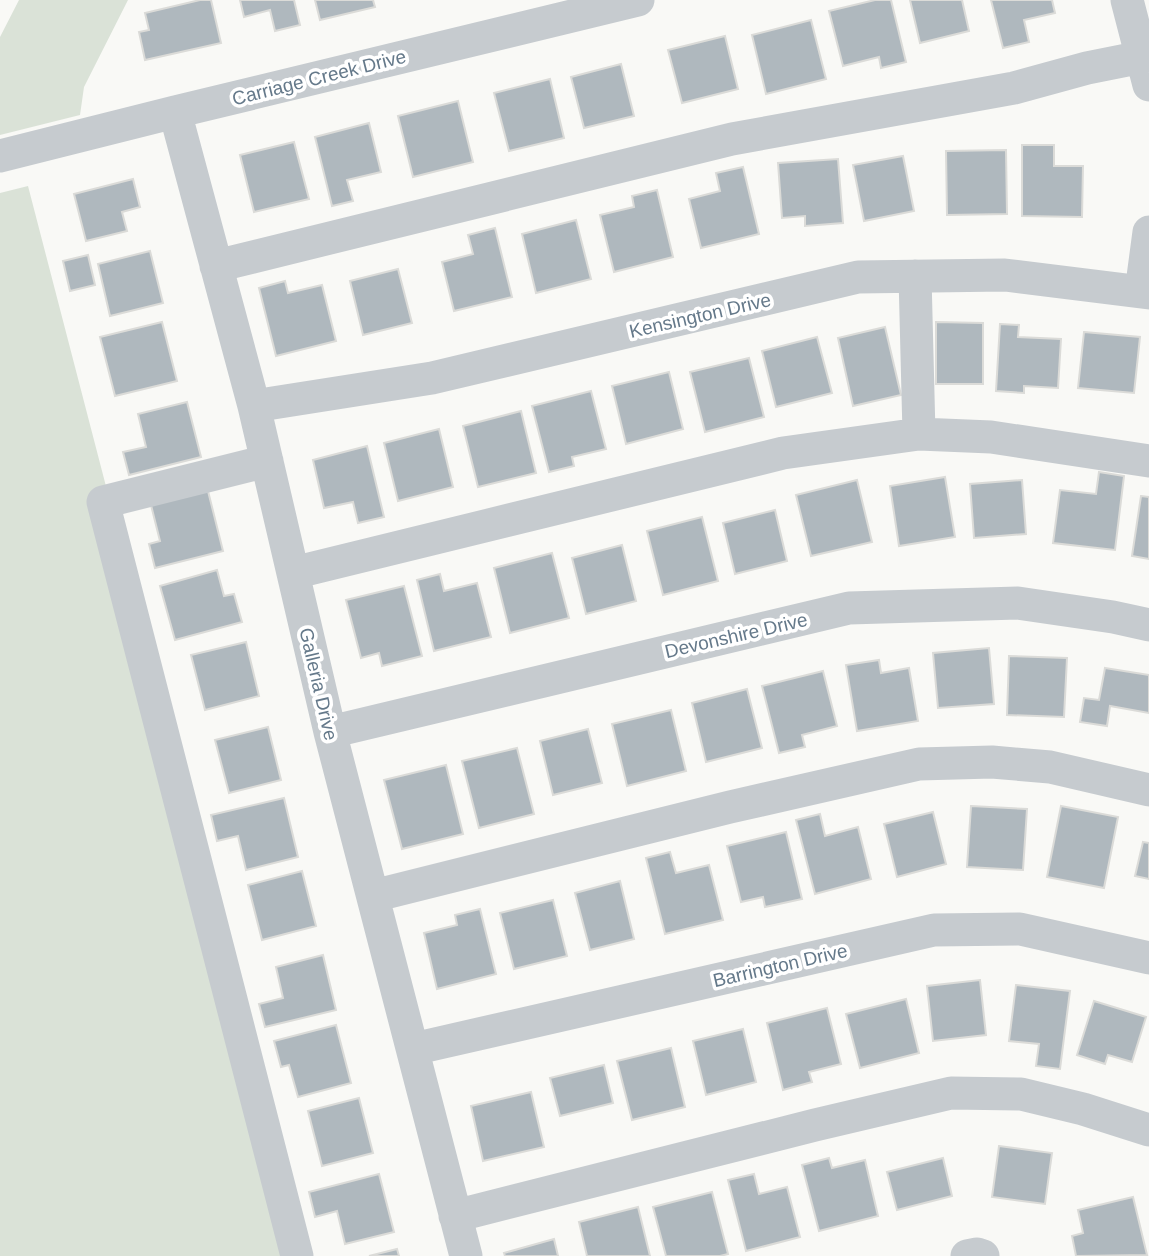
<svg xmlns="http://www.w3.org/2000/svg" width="1149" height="1256" font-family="Helvetica,sans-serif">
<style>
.green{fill:#dae2d7}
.building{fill:#afb8be;stroke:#dbdbd8;stroke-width:2}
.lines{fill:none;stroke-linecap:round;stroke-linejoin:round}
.minor{stroke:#c6cbcf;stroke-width:33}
.labels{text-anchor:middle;stroke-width:7;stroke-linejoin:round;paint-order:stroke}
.street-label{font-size:19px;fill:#65798a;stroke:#fff}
</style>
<rect width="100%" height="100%" fill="#f9f9f6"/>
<path class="green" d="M19 0H128L84 87 80 115 0 135V37Z
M28 186 108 494 286 1256H0V193Z"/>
<path class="building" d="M200 0H211L221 43 145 60 139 32 149 30 145 13Z
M240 0H294L300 25 275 31 270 10 244 17Z
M315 0H373L375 7 320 20Z
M875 0H891L906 62 881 68 879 57 843 66 829 11Z
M910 0H962L969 31 920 43Z
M991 0H1052L1055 13 1024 20 1029 42 1003 48Z
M811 20 826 79 766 94 752 35Z
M725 36 738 89 682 103 668 50Z
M621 64 634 116 584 128 571 77Z
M550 79 564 138 509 151 494 93Z
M458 101 473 162 413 177 398 116Z
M369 123 381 172 347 180 353 201 332 206 315 137Z
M294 142 309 199 254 212 240 155Z
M1022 145H1054V166H1083L1082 217 1022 216Z
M1006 150 1007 214 947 215 946 151Z
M903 156 914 211 864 221 853 165Z
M838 159 843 223 805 226V216L782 218 778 163Z
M743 167 759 234 701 248 689 199 720 191 716 173Z
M133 179 140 207 122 212 127 231 86 241 74 194Z
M657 190 673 257 614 272 600 215 634 207 632 196Z
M576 220 591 279 536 293 522 234Z
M495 228 512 297 454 311 442 262 473 254 468 235Z
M150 251 163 303 110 316 98 264Z
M88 255 95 285 70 291 63 261Z
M398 269 412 323 363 335 350 281Z
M285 281 288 293 322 285 336 341 276 356 259 288Z
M162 322 177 381 115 396 100 337Z
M936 322 983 323V384H936Z
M1000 324 1019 325 1018 337 1061 339 1058 388 1024 386V393L996 391Z
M885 327 901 395 853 406 838 338Z
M1084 332 1140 337 1134 393 1078 388Z
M817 337 832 393 776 407 762 351Z
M749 358 764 417 705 432 690 372Z
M669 372 683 429 626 444 612 386Z
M591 391 606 449 572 457 574 466 549 472 532 406Z
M187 402 201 457 129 475 123 452 146 447 138 414Z
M521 411 536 473 478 487 463 426Z
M439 429 453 487 398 501 384 443Z
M367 446 384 517 358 523 353 502 324 508 313 460Z
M1099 472 1124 476 1115 550 1053 543 1060 490 1096 494Z
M945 477 955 537 899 546 890 486Z
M857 480 872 542 811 556 796 495Z
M1022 480 1026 534 974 538 970 484Z
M208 491 223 551 155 568 149 544 160 541 151 505Z
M1141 496 1149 497V559L1132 556Z
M775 510 787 561 735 574 723 523Z
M702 517 718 581 663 595 647 531Z
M622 545 636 601 586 614 572 558Z
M552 553 569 618 510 633 494 568Z
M217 570 224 596 234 594 242 622 175 640 160 586Z
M440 574 444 591 477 583 491 637 434 651 417 580Z
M404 586 422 656 382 666 379 653 361 658 346 600Z
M246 642 259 696 205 710 191 655Z
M989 648 994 704 938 708 933 653Z
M1009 656 1067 658 1064 717 1007 715Z
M879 660 881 673 909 668 918 721 857 731 846 665Z
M1105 668 1149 675V713L1110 706 1107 726 1080 722 1084 698 1099 700Z
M823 671 837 726 802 735 805 747 779 753 762 686Z
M747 689 762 748 706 762 692 703Z
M671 710 686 771 627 786 612 724Z
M268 727 281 780 229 793 215 740Z
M588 729 602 783 553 795 540 741Z
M517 748 534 814 479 828 462 761Z
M446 765 463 834 402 849 384 780Z
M284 798 298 857 246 870 238 836 217 841 211 815Z
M971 806 1027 809 1023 870 967 867Z
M1061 806 1118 817 1104 888 1047 877Z
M933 812 946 864 897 877 884 824Z
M820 814 825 836 858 827 871 879 815 894 796 820Z
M786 832 802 899 765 907 763 897 741 902 727 846Z
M1143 842 1149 843V879L1135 876Z
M670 852 676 873 709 865 723 920 665 934 646 858Z
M302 871 316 926 262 940 248 885Z
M620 881 634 939 590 950 575 893Z
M553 900 567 956 514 969 500 913Z
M480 909 496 974 437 989 424 933 457 925 455 915Z
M323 955 336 1010 265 1027 259 1004 283 998 276 967Z
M980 980 986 1035 933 1041 927 986Z
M1016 985 1070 991 1060 1069 1036 1066 1039 1044 1009 1041Z
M906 999 919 1053 860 1068 846 1014Z
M1094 1001 1146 1017 1132 1062 1108 1055 1105 1064 1077 1055Z
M827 1008 841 1064 809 1072 812 1082 783 1090 767 1023Z
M336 1025 351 1083 298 1097 289 1065 281 1067 274 1041Z
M743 1029 756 1082 706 1095 693 1041Z
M671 1048 685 1107 632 1120 617 1061Z
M604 1065 613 1103 560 1116 550 1078Z
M531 1092 544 1147 483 1161 471 1106Z
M359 1098 373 1153 322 1166 308 1111Z
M999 1146 1052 1153 1045 1204 992 1197Z
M829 1158 832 1168 865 1160 878 1216 819 1231 802 1165Z
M943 1158 952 1196 897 1210 887 1172Z
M379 1174 394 1232 345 1244 337 1211 315 1217 309 1192Z
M754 1174 759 1194 787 1187 800 1237 746 1251 728 1180Z
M712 1192 728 1254 720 1256H666L653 1207Z
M1133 1197 1147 1255 1076 1256 1072 1236 1083 1233 1078 1210Z
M638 1207 650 1256H587L579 1222Z
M554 1239 558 1256H505L504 1253Z
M397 1249 399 1256H369Z"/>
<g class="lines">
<path class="minor" d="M1127 0 1149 85
M175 112 254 406 330 732 466 1256
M0 156 175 112 638 0
M216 266 732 139 1014 88 1087 68 1142 57
M915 276 919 434
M1141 292 1149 232
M254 406 432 378 858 277 1005 275 1149 293
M267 461 103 502 297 1256
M293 573 783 453 919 434 991 437 1149 461
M330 732 849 608 1018 603 1113 617 1149 625
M373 896 730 807 919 764 992 762 1050 767 1149 790
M413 1049 934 930 1020 929 1149 958
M455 1216 815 1125 951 1093 1021 1094 1083 1109 1149 1130
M967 1256 977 1254 983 1256"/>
</g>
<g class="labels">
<g class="street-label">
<text transform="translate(319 77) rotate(-14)" y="7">Carriage Creek Drive</text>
<text transform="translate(700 315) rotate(-13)" y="7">Kensington Drive</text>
<text transform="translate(736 635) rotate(-13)" y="7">Devonshire Drive</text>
<text transform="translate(319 684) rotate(77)" y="7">Galleria Drive</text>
<text transform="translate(780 965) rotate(-13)" y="7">Barrington Drive</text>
</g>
</g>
</svg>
